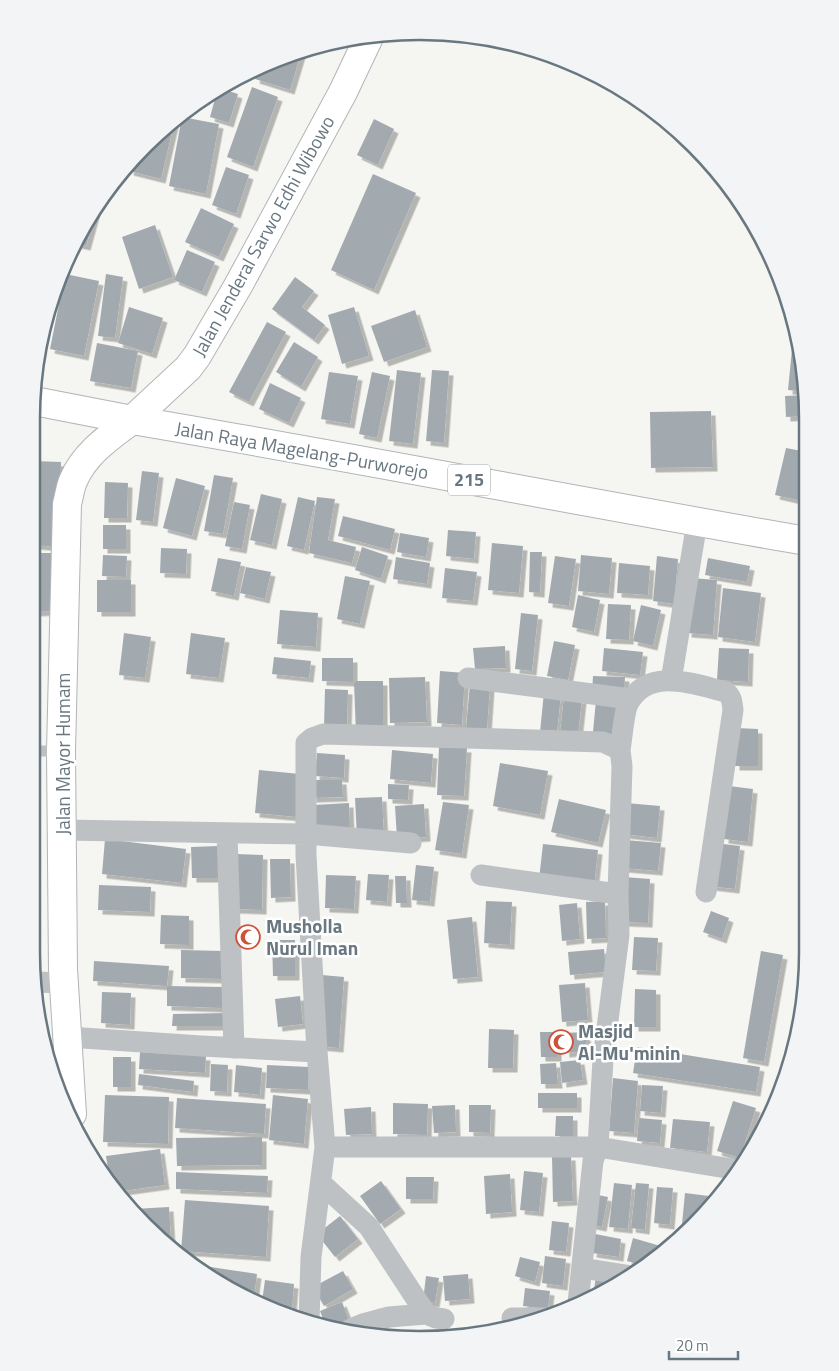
<svg xmlns="http://www.w3.org/2000/svg" width="839" height="1371" font-family="'Titillium Web',sans-serif">
<style>
.building{fill:#a3aaaf;filter:url(#shadow)}
.lines{fill:none;stroke-linecap:round;stroke-linejoin:round}
.secondary-casing{stroke:#b0b5b8;stroke-width:30}
.primary-casing{stroke:#b1b5b8;stroke-width:30}
.service{stroke:#bdc1c4;stroke-width:11}
.minor{stroke:#bdc1c4;stroke-width:21}
.secondary{stroke:#fff;stroke-width:28}
.primary{stroke:#fff;stroke-width:28}
.labels{text-anchor:middle;stroke-width:5;stroke-linejoin:round;paint-order:stroke}
.shield{fill:#fff;stroke:#95a0a6;stroke-width:1}
.shield-label{font-size:18px;font-weight:bold;fill:#687780}
.street-label{font-size:19px;fill:#687780;stroke:#fff}
.poi-label{font-size:19px;font-weight:bold;fill:#687780;stroke:#fff;text-anchor:start}
.rim{fill:none;stroke:#687780;stroke-width:2.5}
</style>
<defs>
<filter id="shadow"><feDropShadow dx="4.5" dy="4.5" stdDeviation="0" flood-color="#0004"/></filter>
</defs>
<rect width="100%" height="100%" fill="#f5f5f2"/>
<path class="building" d="M302 50 290 90 255 79 258 69 294 52Z
M252 87 278 97 253 167 227 157Z
M218 88H219L238 94 229 123 210 117Z
M182 117 219 124 206 194 169 186Z
M175 119 161 179 129 171 131 162 163 128Z
M374 119 394 129 378 165 357 155Z
M226 167 249 175 236 214 212 205Z
M373 174 416 193 374 290 331 270Z
M201 208 234 224 219 257 185 242Z
M96 210 86 246 77 244 88 223Z
M155 225 173 277 139 289 122 237Z
M187 250 215 262 202 292 174 280Z
M65 274 99 281 84 356 50 349Z
M106 274 123 277 115 338 98 336Z
M295 277 314 291 302 307 325 325 314 340 272 309Z
M129 307 163 318 152 354 118 343Z
M354 307 369 356 342 364 328 315Z
M415 310 427 347 384 362 371 326Z
M791 318H792L796 341H791Z
M267 322 286 332 249 402 229 392Z
M294 342 318 357 301 387 276 372Z
M97 343 138 351 131 388 90 381Z
M792 349 798 350 807 392 788 390Z
M397 370 421 373 413 444 389 441Z
M432 370 449 371 444 443 426 441Z
M329 372 358 376 350 424 321 419Z
M372 372 390 376 377 438 359 434Z
M270 383 301 398 289 423 259 409Z
M807 395V416L786 417 785 396Z
M711 411 713 467 651 468 650 412Z
M786 448 807 452 806 502 775 495Z
M34 461 61 462 58 547 34 545Z
M142 471 159 473 153 522 136 520Z
M214 475 233 478 223 534 204 531Z
M176 478 205 486 192 536 163 528Z
M105 482 128 483 127 518H104Z
M261 494 282 499 272 545 250 540Z
M298 497 315 501 304 550 287 546Z
M317 497 335 499 328 540 356 547 352 563 309 553Z
M234 502 250 505 242 549 225 546Z
M343 516 395 529 390 550 338 536Z
M103 525H126V549H103Z
M448 530 476 532 474 559 446 556Z
M400 533 429 538 426 557 397 552Z
M492 543 523 546 519 593 488 590Z
M362 547 388 556 381 579 355 570Z
M161 548 187 549 186 574 160 573Z
M530 552H542L540 593 529 592Z
M34 553H56V611L33 612Z
M103 555 127 556 126 577 102 576Z
M581 555 612 558 609 594 578 591Z
M555 556 576 559 569 606 548 603Z
M657 556 678 559 674 604 653 601Z
M396 557 430 563 427 584 393 579Z
M218 558 241 562 234 596 211 591Z
M708 558 750 566 747 582 705 575Z
M619 563 650 566 648 595 617 593Z
M246 567 271 572 265 599 240 593Z
M445 568 477 572 473 601 442 598Z
M345 576 370 581 360 624 337 619Z
M691 578 717 580 713 635 687 633Z
M97 580H131V612H97Z
M723 588 761 593 755 642 718 637Z
M578 595 600 600 594 632 572 627Z
M608 604 631 605 629 640 606 639Z
M641 605 661 610 653 646 633 641Z
M280 610 318 613 316 647 277 644Z
M521 613 538 615 532 671 515 669Z
M124 633 151 637 145 678 119 675Z
M191 633 225 638 219 678 186 674Z
M554 641 575 645 568 680 547 676Z
M505 646 506 668 475 669 473 648Z
M604 648 643 652 640 675 602 671Z
M719 648 749 649 748 682 717 680Z
M274 657 311 661 309 678 272 674Z
M322 658H353V682L322 681Z
M440 671 465 673 462 725 437 723Z
M593 676 625 677 624 695 592 693Z
M425 677 427 722 390 723 389 678Z
M356 681H383V734H356L354 683Z
M470 684 490 686 487 730 466 728Z
M325 689 348 690 347 728 324 727Z
M544 692 561 694 557 733 540 732Z
M564 697 582 699 578 735 560 733Z
M596 700 617 702 614 735 593 732Z
M735 728 758 729V766H735Z
M439 747 467 748 464 796 437 795Z
M392 750 433 754 431 783 390 779Z
M317 753 345 755 344 778 315 776Z
M500 763 548 771 540 815 493 806Z
M259 770 300 774 297 817 255 813Z
M312 780H342L343 797 312 798Z
M388 784 409 785 408 800 388 799Z
M729 786 753 789 748 842 724 839Z
M382 797 384 837 357 838 355 798Z
M559 799 606 810 598 843 551 832Z
M443 802 469 805 462 854 435 850Z
M349 803 350 831 316 833 314 805Z
M626 803 660 806 657 838 623 834Z
M424 804 426 837 397 839 395 806Z
M105 839 186 849 182 883 102 874Z
M625 840 661 843 658 871 623 868Z
M714 843 740 846 735 889 709 886Z
M543 844 598 850 594 886 539 879Z
M218 846V878H192L191 847Z
M236 854 263 855 262 910 234 909Z
M270 859H290L291 897 271 898Z
M416 865 434 867 430 902 412 900Z
M368 874 389 875 387 902 366 900Z
M326 875 356 876 354 909 325 908Z
M395 876H406L407 903H396Z
M624 877 650 879 648 923 622 922Z
M99 885 151 887 150 912 98 910Z
M486 901 512 902 510 945 484 943Z
M605 901 606 938 587 939 586 902Z
M577 903 580 939 562 941 559 905Z
M711 911 729 918 722 939 703 932Z
M161 915 189 916V945L160 944Z
M472 917 478 977 453 979 447 920Z
M634 937 658 938 656 971 632 970Z
M272 940H295V976H273Z
M604 949 606 972 570 975 568 952Z
M181 950 224 951 223 979 181 978Z
M761 951 783 955 764 1062 743 1058Z
M94 961 169 966 167 986 93 981Z
M322 975 344 977 339 1048 317 1046Z
M585 983 588 1020 562 1022 559 985Z
M167 986 223 987 222 1008 167 1006Z
M635 989 656 990V1027H634Z
M102 992 131 993 130 1025 101 1023Z
M300 996 303 1024 278 1027 275 999Z
M227 1013V1026H172L173 1014Z
M489 1029 514 1030 513 1068H488Z
M540 1032H557V1057H541Z
M586 1032 587 1051 565 1053 564 1033Z
M637 1047 760 1067 756 1092 633 1073Z
M140 1052 206 1056 205 1073 139 1069Z
M113 1057H131V1087H113Z
M580 1060 583 1080 562 1083 560 1062Z
M556 1063 558 1084H541L540 1064Z
M211 1064 228 1065 227 1092 210 1091Z
M236 1065 262 1068 260 1095 234 1092Z
M267 1065 309 1067 308 1090 266 1088Z
M139 1074 194 1081 193 1092 138 1085Z
M613 1078 638 1081 634 1133 609 1131Z
M642 1085 663 1086 661 1113 640 1111Z
M538 1093H577V1108H538Z
M105 1095 169 1097 168 1144 103 1142Z
M273 1095 308 1099 304 1144 269 1140Z
M177 1098 266 1104 264 1134 175 1128Z
M733 1101 756 1108 740 1158 717 1151Z
M393 1103 428 1104 427 1135 393 1134Z
M455 1105 456 1132 434 1133 432 1106Z
M469 1105H491L490 1133 469 1132Z
M371 1107 372 1134 346 1135 344 1109Z
M556 1116H573V1136H555Z
M639 1118 662 1120 660 1143 637 1141Z
M673 1119 710 1122 707 1152 670 1148Z
M262 1137V1165L177 1166 176 1138Z
M160 1149 165 1185 115 1192 111 1188 106 1156Z
M552 1156H571L573 1201 553 1202Z
M524 1171 543 1173 539 1212 520 1210Z
M176 1172 268 1176 267 1193 176 1189Z
M510 1174 512 1212 486 1214 484 1176Z
M406 1177H434L433 1199H406Z
M381 1181 401 1209 380 1224 360 1196Z
M614 1183 632 1185 628 1229 609 1227Z
M636 1183 649 1184 645 1230 631 1228Z
M657 1187 673 1188 670 1225 654 1223Z
M685 1193 717 1197 689 1224H682Z
M593 1194 608 1197 602 1227 587 1224Z
M185 1200 269 1206 266 1257 181 1251Z
M169 1207 171 1242 166 1243 133 1209Z
M340 1216 358 1239 335 1257 317 1234Z
M552 1221 569 1223 566 1252 549 1250Z
M595 1234 621 1239 619 1257 592 1253Z
M633 1238 664 1247 644 1266 627 1261Z
M545 1256 566 1259 563 1286 542 1283Z
M520 1257 540 1262 535 1282 515 1276Z
M204 1266 257 1274 254 1297 203 1270Z
M343 1271 353 1289 324 1306 313 1287Z
M597 1271 631 1276 593 1295Z
M468 1274 470 1299 445 1301 443 1276Z
M426 1276 439 1278 435 1303 423 1301Z
M265 1280 294 1284 292 1310 275 1308 262 1302Z
M525 1288 550 1291 548 1309 523 1306Z
M342 1302 349 1320 335 1326 325 1324 320 1311Z
M449 1331 450 1335 429 1338V1337Z"/>
<g class="lines">
<g class="secondary-casing">
<path id="secondary" d="M34 401 132 420
M72 1114 63 969 61 751 67 504C69 497 70 488 73 481 84 454 109 437 132 420"/>
</g>
<g class="primary-casing">
<path id="primary" d="M132 420C357 458 581 502 806 541
M132 420 188 368 197 356 238 286 343 92 370 35"/>
</g>
<path class="service" d="M32 751H61"/>
<path class="minor" d="M468 678 631 699
M671 681 697 522
M620 750C622 739 624 712 628 704 648 666 694 684 726 692 732 697 732 702 733 710L706 892
M62 830 306 834 411 843
M227 833 234 1048
M481 875 618 894
M36 982 64 983
M68 1037 201 1046 317 1052
M325 1147H598L738 1170
M321 1183 369 1227 426 1314
M582 1268 632 1276
M512 1318H547
M309 1322 311 1257 325 1147 317 1052 306 855V743L312 738 323 734 603 742 620 750 622 766 618 894 619 935 603 1059 598 1147 593 1161 578 1303
M351 1329 363 1324 389 1317 426 1314 436 1318 444 1319"/>
<use href="#secondary" class="secondary"/>
<use href="#primary" class="primary"/>
</g>
<defs>
<g id="mosque-ring" transform="scale(1.25)"><circle r="9.5" fill="#fff" stroke="#ce523a" stroke-width="1.5"/><path d="M3.5-4.9A6 6 0 1 0 3.5 4.9A5 5 0 1 1 3.5-4.9Z" fill="#ce523a"/></g>
</defs>
<g fill-rule="evenodd">
<use href="#mosque-ring" x="248" y="937"/>
<use href="#mosque-ring" x="561" y="1042"/>
</g>
<g class="labels">
<rect class="shield" x="448" y="464.5" width="42" height="31" rx="4"/>
<g class="shield-label">
<text x="469" y="486">215</text>
</g>
<g class="street-label">
<text transform="translate(263 236) rotate(-61)" y="7">Jalan Jenderal Sarwo Edhi Wibowo</text>
<text transform="translate(302 450) rotate(10)" y="7">Jalan Raya Magelang-Purworejo</text>
<text transform="translate(63 754) rotate(-90)" y="7">Jalan Mayor Humam</text>
</g>
<g class="poi-label">
<text x="266" y="933">Musholla<tspan x="266" dy="22">Nurul Iman</tspan></text>
<text x="578" y="1038">Masjid<tspan x="578" dy="22">Al-Mu'minin</tspan></text>
</g>
</g>
<path d="M0 0H839V1371H0ZM419 40H420A379 379 0 0 1 799 419V952A379 379 0 0 1 420 1331H419A379 379 0 0 1 40 952V419A379 379 0 0 1 419 40Z" fill="#f3f4f5" fill-rule="evenodd"/>
<path class="rim" d="M419 40H420A379 379 0 0 1 799 419V952A379 379 0 0 1 420 1331H419A379 379 0 0 1 40 952V419A379 379 0 0 1 419 40Z"/>
<path d="M669 1351v8h69v-8" fill="none" stroke="#687780" stroke-width="2.5"/>
<text x="676" y="1351" font-size="15" fill="#687780" stroke="#ffffff" stroke-width="4" paint-order="stroke">20 m</text>
</svg>
